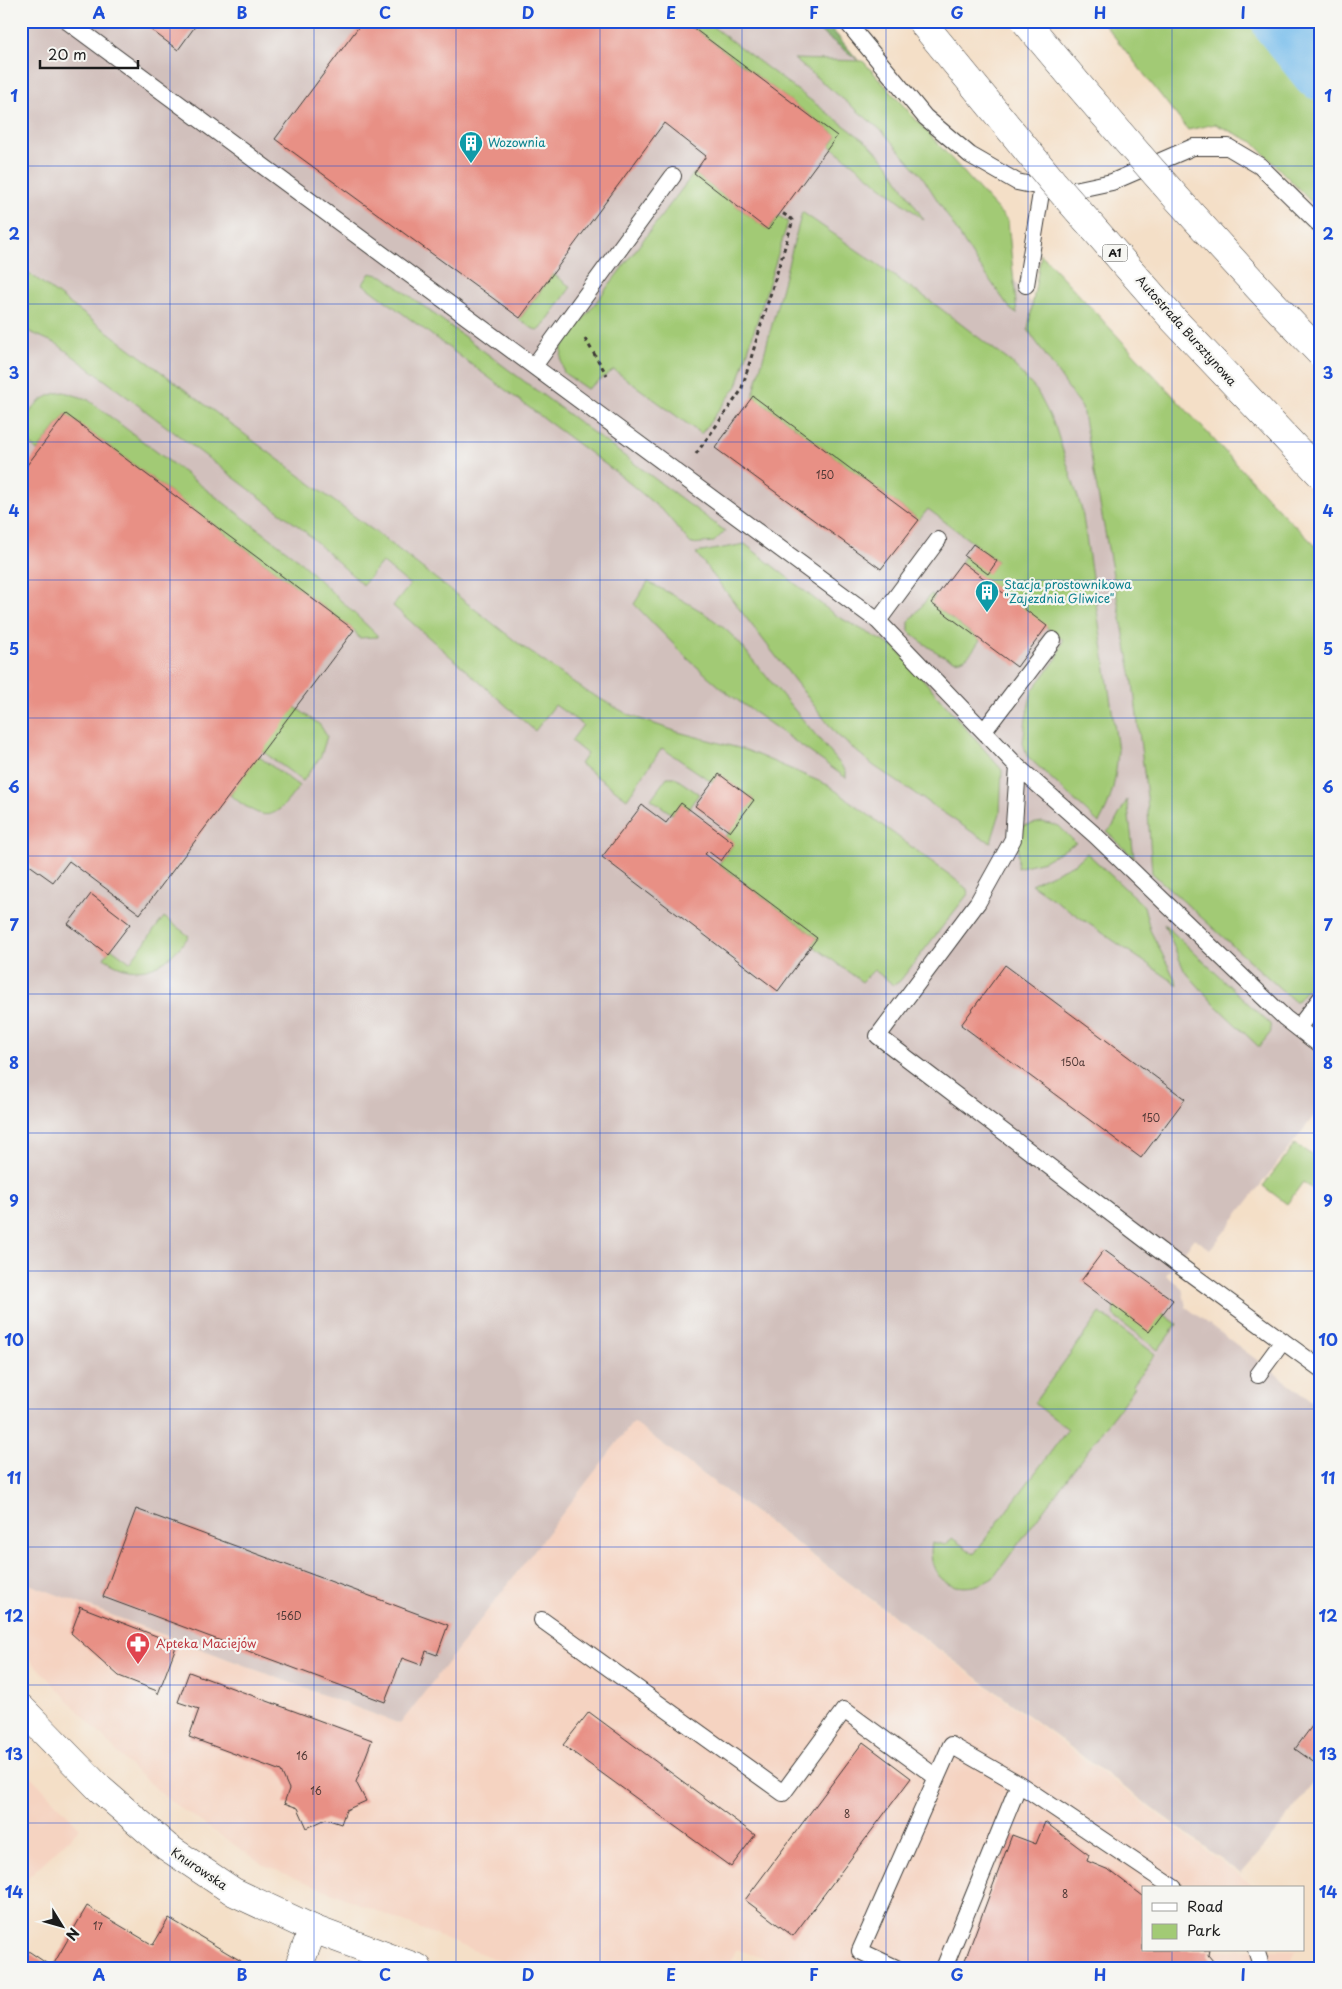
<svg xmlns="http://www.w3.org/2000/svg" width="1342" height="1989" font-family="'Playpen Sans',sans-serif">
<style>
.built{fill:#f5d3c1}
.industrial{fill:#d1c0bc}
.green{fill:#a2ca75;stroke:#5f7348}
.forest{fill:#81ae66;stroke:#4e6541}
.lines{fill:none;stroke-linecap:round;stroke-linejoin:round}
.river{stroke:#74bcec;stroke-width:59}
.building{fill:#e89085}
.service-casing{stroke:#3c3936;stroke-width:18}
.minor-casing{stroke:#3c3936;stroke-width:29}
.tertiary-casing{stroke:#3c3936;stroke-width:29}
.path{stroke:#3c3936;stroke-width:3;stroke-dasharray:4 4;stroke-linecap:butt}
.service{stroke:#fff;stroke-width:16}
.minor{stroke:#fff;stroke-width:28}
.tertiary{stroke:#fff;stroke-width:28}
.tram{stroke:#1c1c1c;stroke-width:1}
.motorway-bridge-casing{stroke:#3c3936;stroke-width:29;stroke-linecap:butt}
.motorway-bridge{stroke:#fff;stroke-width:28}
.grid{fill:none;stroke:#1d4ed8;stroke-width:1;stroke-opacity:0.55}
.labels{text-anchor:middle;stroke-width:4.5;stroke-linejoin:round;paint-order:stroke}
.number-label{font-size:10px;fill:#4f3936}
.shield{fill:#f6f6f2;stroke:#5d5d5c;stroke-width:1}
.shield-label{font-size:11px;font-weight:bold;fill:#1c1c1c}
.culture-label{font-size:12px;fill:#0d838f;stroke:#f6f6f2;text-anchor:start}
.street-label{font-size:12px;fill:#1c1c1c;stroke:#f6f6f2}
.health-label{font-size:12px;fill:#be3a42;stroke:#f6f6f2;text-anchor:start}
.neatline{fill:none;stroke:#1d4ed8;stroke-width:2}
.grid-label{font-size:16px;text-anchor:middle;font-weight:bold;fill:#1d4ed8}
</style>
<rect width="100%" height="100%" fill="#f6f6f2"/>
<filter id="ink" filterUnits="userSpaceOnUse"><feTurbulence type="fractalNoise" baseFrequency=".02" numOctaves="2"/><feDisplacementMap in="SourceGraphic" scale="10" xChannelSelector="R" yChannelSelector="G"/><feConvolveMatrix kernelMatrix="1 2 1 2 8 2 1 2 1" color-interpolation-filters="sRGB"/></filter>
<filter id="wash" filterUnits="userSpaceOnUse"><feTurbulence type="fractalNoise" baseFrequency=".0096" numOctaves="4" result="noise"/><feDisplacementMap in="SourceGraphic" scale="20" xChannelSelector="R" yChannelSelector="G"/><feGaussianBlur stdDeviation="1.12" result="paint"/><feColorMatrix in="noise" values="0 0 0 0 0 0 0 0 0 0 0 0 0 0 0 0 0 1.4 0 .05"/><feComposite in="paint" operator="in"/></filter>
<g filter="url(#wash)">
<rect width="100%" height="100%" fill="#f4dfc7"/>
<path class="built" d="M633 1422 1256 1888H1143V1950H1296L1289 1968H792L736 1949 729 1968H517L264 1865 170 1801 131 1767 21 1650V1581L399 1724Z
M21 1766 80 1828 21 1884Z"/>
<path class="industrial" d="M21 21H806L858 60 927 153 919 159 1042 316 1321 860V1107L1210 1250 1195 1238 1166 1275 1182 1288 1186 1307 1321 1408V1773L1266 1845 1241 1874 633 1422 400 1724 21 1581Z"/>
<path class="green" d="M684 21H705L869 144 888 164 924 220 830 146 837 136Z
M1102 21H1321V212L1253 142 1215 124 1188 130Z
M794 59 863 61 1008 221 1017 314 1011 310 974 258 922 176 882 131Z
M694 173 768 230 779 216 788 222 737 386 701 434 614 370 587 389 564 373 561 362 562 347Z
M802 212 932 302 1012 363 1037 391 1055 426 1082 510 1118 750C1116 777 1113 799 1099 823L1027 756 1023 743 1026 718 1032 691 1057 658 1063 640 962 562 964 556 988 573 997 561 928 509 919 520 753 396Z
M1041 254 1284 515 1321 551V972L1297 1001H1294L1152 873 1147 797 1133 683 1082 408 1028 330Z
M21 267 394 546 523 647 586 691 631 716 678 732 746 750 828 785 951 876 967 889 968 894 900 981 894 985 874 970 862 982 812 945 817 938 719 864 734 843 725 837 754 800 719 774 712 782 662 748 627 799 580 764 587 754 571 741 583 725 555 705 535 731 393 606 410 585 382 562 363 585 302 529 57 344 21 328Z
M370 273 383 276 725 531 714 542 691 544 665 513 621 476 363 284Z
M553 274 571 287 541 329 537 331 519 320Z
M64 392 87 399 294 556 377 635V637L359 638 354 630 66 414 37 451C11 427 33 395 64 392Z
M745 544 835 615 896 648 1002 770 1000 813 991 842 978 836 874 766 836 734 696 553Z
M648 582C687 602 726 621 751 658L846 771V778L726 692 688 659 634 604Z
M931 594 935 597 931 603 980 640C975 647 970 657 961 660 949 664 918 640 909 631V622Z
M295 707 320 725 327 736 321 756 303 781 262 751Z
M258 756 299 786C273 823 265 822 230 795Z
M667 777H674L699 794 688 809 681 803 672 814 651 799Z
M1127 800 1134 858 1107 832 1113 826Z
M1042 822 1059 826 1076 843 1044 861 1017 868C1019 854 1016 839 1022 826Z
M1087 853 1144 906 1150 930 1178 985 1031 884 1076 863Z
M164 917 189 936C166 967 139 982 104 958L111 948 130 962Z
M1164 924 1270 1024 1271 1032 1259 1047 1215 1005 1184 970Z
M1295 1144 1321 1161V1195L1303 1182 1287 1204 1263 1186Z
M1115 1304 1158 1310 1177 1324 1158 1350 1117 1319 1113 1314Z
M1100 1313 1155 1354 1133 1385 1135 1387 993 1578C961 1598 925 1583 932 1542L946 1545 952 1538 974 1554 1068 1429 1034 1403Z"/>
<path class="forest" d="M806 21H825L858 60Z"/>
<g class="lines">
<path class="river" d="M1281 21 1321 71"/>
</g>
<g id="blocks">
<path class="building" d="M139 21H199L178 50Z
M363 21H684L837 136 768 230 694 173 706 156 664 123 520 318 275 139Z
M753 396 919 520 881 569 715 448Z
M66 414 354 630 140 914 69 861 53 882 21 859V473Z
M973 544 997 561 988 574 964 556Z
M962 562 1047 626 1017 667 931 603Z
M719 774 754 800 730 832 695 806Z
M681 803 734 843 721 861 708 851 705 854 817 938 778 991 602 857 642 805 666 823Z
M91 894 130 924 107 954 68 924Z
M1005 965 1185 1099 1141 1158 961 1025Z
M1104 1250 1173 1300 1149 1332 1081 1281Z
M136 1509 448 1625 437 1655 426 1651 421 1665 402 1658 385 1702 103 1597Z
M79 1606 177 1644 158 1694 156 1693 157 1691 119 1676 71 1633 80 1609Z
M189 1672 372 1740 356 1782 366 1801 346 1810 341 1824 326 1819 307 1828 298 1808 284 1803 289 1789 281 1771 189 1737 199 1709 178 1702Z
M589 1712 755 1835 731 1867 563 1745Z
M1321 1714V1763L1319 1766 1295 1749Z
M863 1742 911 1778 793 1936 745 1900Z
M1045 1822 1089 1855 1087 1861 1109 1870 1143 1896V1950H1209L1208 1955 1213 1961V1968H962L1012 1835 1036 1844Z
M87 1906 153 1945 169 1918 241 1961 238 1968H21V1946L52 1967Z"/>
</g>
</g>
<g filter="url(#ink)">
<use href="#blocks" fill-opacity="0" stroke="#3c3936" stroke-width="1"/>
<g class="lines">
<g class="service-casing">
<path id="service" d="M67 21 878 621 1018 767 1096 836 1285 1018 1321 1046
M846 21 925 117 970 155 1017 182 1065 192 1112 182 1193 147H1228L1260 166 1321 226
M1026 285 1042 187
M534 366 673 176
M878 621 938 540
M984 731 1053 640
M1018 767 1013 839 978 902 878 1036 1176 1263 1321 1369
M1298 1028 1321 998
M1258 1375 1283 1341
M542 1620 783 1793 844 1710 936 1777
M1256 1950 1262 1968
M896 1968 860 1951 951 1745 1019 1784
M944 1968 1019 1784 1174 1888"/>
</g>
<g class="minor-casing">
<path id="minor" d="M298 1968 313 1929"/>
</g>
<g class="tertiary-casing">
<path id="tertiary" d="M21 1708 100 1789 167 1847 234 1892 313 1929 418 1968"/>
</g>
<path class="path" d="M585 339 607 375
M696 454 741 391 793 220 782 213"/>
<use href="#service" class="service"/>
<use href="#minor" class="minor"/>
<use href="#tertiary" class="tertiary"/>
<path class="tram" d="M1319 1968 1321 1963"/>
<g class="motorway-bridge-casing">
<path id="motorway-bridge" d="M921 21 1053 182 1173 319 1321 475
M1025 21C1120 136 1218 247 1321 354"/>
</g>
<use href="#motorway-bridge" class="motorway-bridge"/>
</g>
</g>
<path class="grid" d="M170 21V1968M314 21V1968M456 21V1968M600 21V1968M742 21V1968M886 21V1968M1028 21V1968M1172 21V1888M21 166H1321M21 304H1321M21 442H1321M21 580H1321M21 718H1321M21 856H1321M21 994H1321M21 1133H1321M21 1271H1321M21 1409H1321M21 1547H1321M21 1685H1321M21 1823H1321M1172 1950V1968"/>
<defs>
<g id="building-pin" transform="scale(1.25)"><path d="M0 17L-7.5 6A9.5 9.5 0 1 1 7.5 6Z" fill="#0f9aa8" stroke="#f6f6f2"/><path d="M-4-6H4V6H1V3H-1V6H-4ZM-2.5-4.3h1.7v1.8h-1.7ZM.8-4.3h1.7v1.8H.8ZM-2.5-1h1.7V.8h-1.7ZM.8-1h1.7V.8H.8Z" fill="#fff"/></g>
<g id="pharmacy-pin" transform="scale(1.25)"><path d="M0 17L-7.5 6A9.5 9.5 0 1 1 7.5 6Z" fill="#e0444e" stroke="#f6f6f2"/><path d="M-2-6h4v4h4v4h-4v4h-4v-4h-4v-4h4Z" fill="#fff"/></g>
</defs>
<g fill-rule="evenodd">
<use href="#building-pin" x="471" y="143"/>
<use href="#building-pin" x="987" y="592"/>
<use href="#pharmacy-pin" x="138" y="1644"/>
</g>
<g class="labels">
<g class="number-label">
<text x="825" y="479">150</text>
<text x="1073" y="1066">150a</text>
<text x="1151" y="1122">150</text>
<text x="289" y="1620">156D</text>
<text x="302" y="1760">16</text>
<text x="316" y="1795">16</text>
<text x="847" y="1818">8</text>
<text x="1065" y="1898">8</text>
<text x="98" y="1930">17</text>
</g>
<rect class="shield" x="1102.5" y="244.5" width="25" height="17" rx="4"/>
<g class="shield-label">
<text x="1115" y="257">A1</text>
</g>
<g class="culture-label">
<text x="488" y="147">Wozownia</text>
<text x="1004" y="589">Stacja prostownikowa<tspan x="1004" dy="14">"Zajezdnia Gliwice"</tspan></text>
</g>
<g class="street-label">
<text transform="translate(1186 331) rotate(48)" y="4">Autostrada Bursztynowa</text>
<text transform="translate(199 1869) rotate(34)" y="4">Knurowska</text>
</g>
<g class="health-label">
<text x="156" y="1648">Apteka Maciejów</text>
</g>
</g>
<rect width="1342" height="1989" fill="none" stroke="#f6f6f2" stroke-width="55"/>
<rect x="1142" y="1886" width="162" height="65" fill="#f6f6f2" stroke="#9f9f9c"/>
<rect x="1152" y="1903" width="25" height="8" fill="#ffffff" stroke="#9f9f9c"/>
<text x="1187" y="1912" font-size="15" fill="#1c1c1c">Road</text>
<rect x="1152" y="1924" width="25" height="15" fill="#a2ca75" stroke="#9f9f9c"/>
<text x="1187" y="1936" font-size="15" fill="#1c1c1c">Park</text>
<g transform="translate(62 1926) rotate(127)" stroke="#f6f6f2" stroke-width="4" paint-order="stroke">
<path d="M0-4L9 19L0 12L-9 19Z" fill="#1c1c1c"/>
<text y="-8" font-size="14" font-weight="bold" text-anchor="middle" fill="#1c1c1c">N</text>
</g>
<path d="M40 60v8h98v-8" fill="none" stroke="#1c1c1c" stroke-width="2.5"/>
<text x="48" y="60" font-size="15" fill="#1c1c1c" stroke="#f6f6f2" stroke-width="4" paint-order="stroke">20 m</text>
<rect x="28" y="28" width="1286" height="1934" class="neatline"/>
<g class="grid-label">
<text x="99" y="19">A</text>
<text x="242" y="19">B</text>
<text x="385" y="19">C</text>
<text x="528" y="19">D</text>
<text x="671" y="19">E</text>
<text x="814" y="19">F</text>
<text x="957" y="19">G</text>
<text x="1100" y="19">H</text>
<text x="1243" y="19">I</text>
<text x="14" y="102">1</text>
<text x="1328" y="102">1</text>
<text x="14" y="240">2</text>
<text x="1328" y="240">2</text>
<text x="14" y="379">3</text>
<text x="1328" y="379">3</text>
<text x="14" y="517">4</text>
<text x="1328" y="517">4</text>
<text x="14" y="655">5</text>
<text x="1328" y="655">5</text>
<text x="14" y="793">6</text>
<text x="1328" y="793">6</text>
<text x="14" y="931">7</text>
<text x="1328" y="931">7</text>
<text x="14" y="1069">8</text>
<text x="1328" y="1069">8</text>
<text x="14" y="1207">9</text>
<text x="1328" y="1207">9</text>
<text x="14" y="1346">10</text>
<text x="1328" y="1346">10</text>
<text x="14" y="1484">11</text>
<text x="1328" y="1484">11</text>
<text x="14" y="1622">12</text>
<text x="1328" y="1622">12</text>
<text x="14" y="1760">13</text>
<text x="1328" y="1760">13</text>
<text x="14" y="1898">14</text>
<text x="1328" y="1898">14</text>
<text x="99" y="1981">A</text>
<text x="242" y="1981">B</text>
<text x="385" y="1981">C</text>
<text x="528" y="1981">D</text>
<text x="671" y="1981">E</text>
<text x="814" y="1981">F</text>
<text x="957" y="1981">G</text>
<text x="1100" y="1981">H</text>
<text x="1243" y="1981">I</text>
</g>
</svg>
